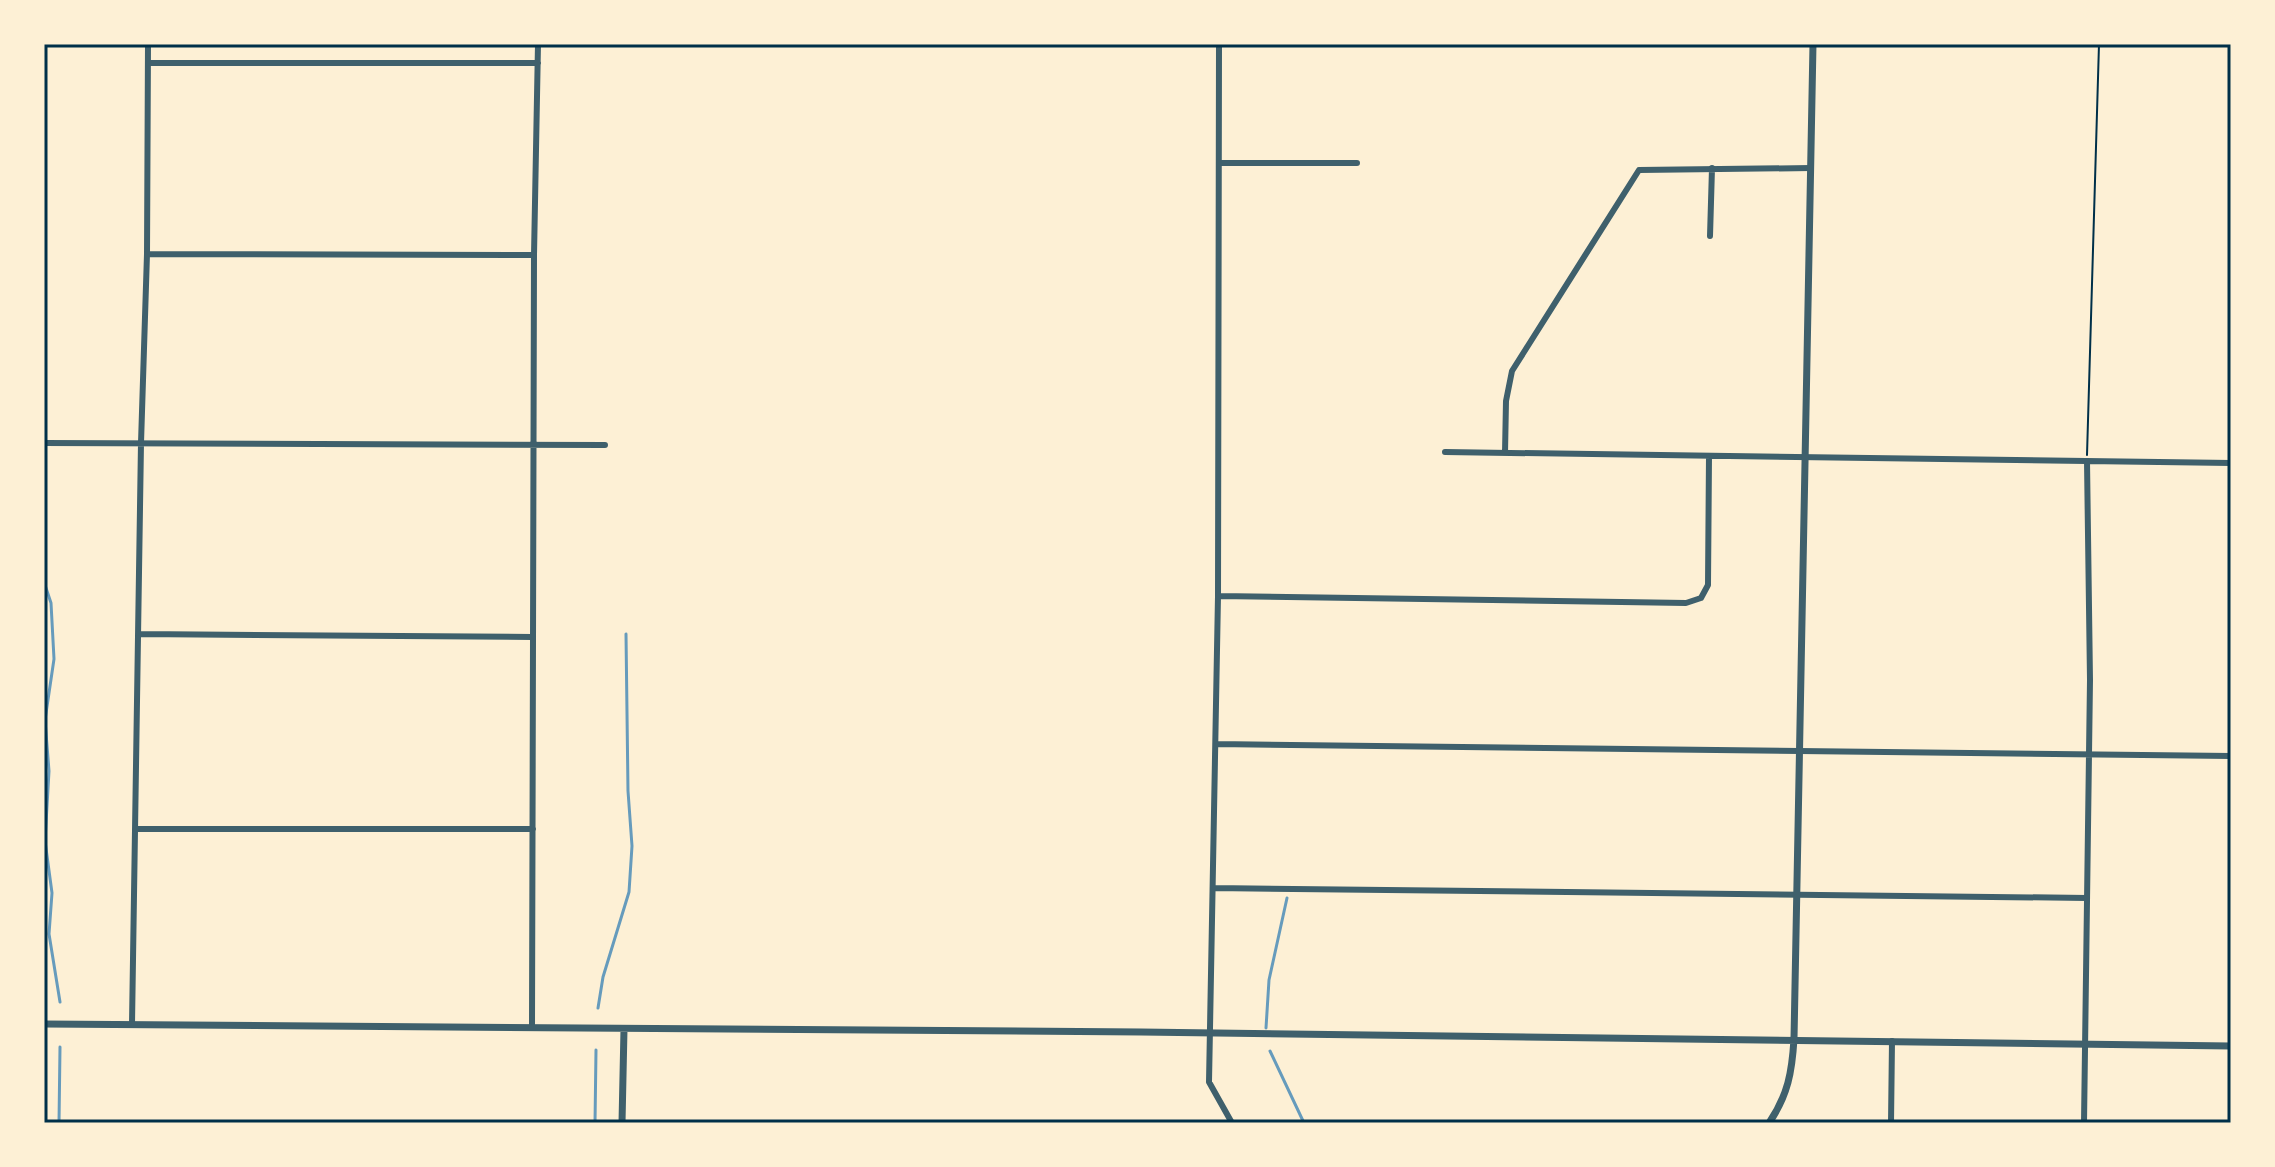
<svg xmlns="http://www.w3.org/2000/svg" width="2275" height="1167" font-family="'Sofia Sans Condensed',sans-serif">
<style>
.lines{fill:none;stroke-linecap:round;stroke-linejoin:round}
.stream{stroke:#669bbc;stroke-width:3}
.path{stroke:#003049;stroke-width:2}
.minor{stroke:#3f606c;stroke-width:6}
.tertiary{stroke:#3f606c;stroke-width:7}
.neatline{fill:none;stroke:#003049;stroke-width:3}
</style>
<rect width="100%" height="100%" fill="#fdf0d5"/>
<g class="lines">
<path class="stream" d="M44 582 51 603 54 659 45 720 49 771 45 841 52 893 49 934 60 1002
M598 1008 603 977 629 892 632 846 628 791 626 634
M1266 1028 1269 980 1287 898
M1270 1051 1304 1123
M59 1123 60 1047
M595 1123 596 1050"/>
<path class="path" d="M2087 455 2099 44"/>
<path class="minor" d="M1219 44 1218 596 1209 1082 1232 1123
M148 63H538
M1220 163H1357
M1710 236 1712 168
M147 254 534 255
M44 443 605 445
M1445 452 2231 463
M1505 453 1506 401 1512 371 1639 170 1811 168
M1218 596 1686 603 1701 598 1708 585 1709 456
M139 634 532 637
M1216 744 2231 756
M136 829H533
M1213 888 2087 898
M132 1024 141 443 147 254 148 44
M532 1028 534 255 538 44
M1891 1123 1892 1041
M2084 1123 2090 680 2087 461"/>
<path class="tertiary" d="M44 1024 1141 1032 2231 1046
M622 1123 624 1029
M1769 1123C1788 1095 1792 1072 1794 1039L1813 44"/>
</g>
<rect width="2275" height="1167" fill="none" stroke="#fdf0d5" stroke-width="92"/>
<rect x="46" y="46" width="2183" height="1075" class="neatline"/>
</svg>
